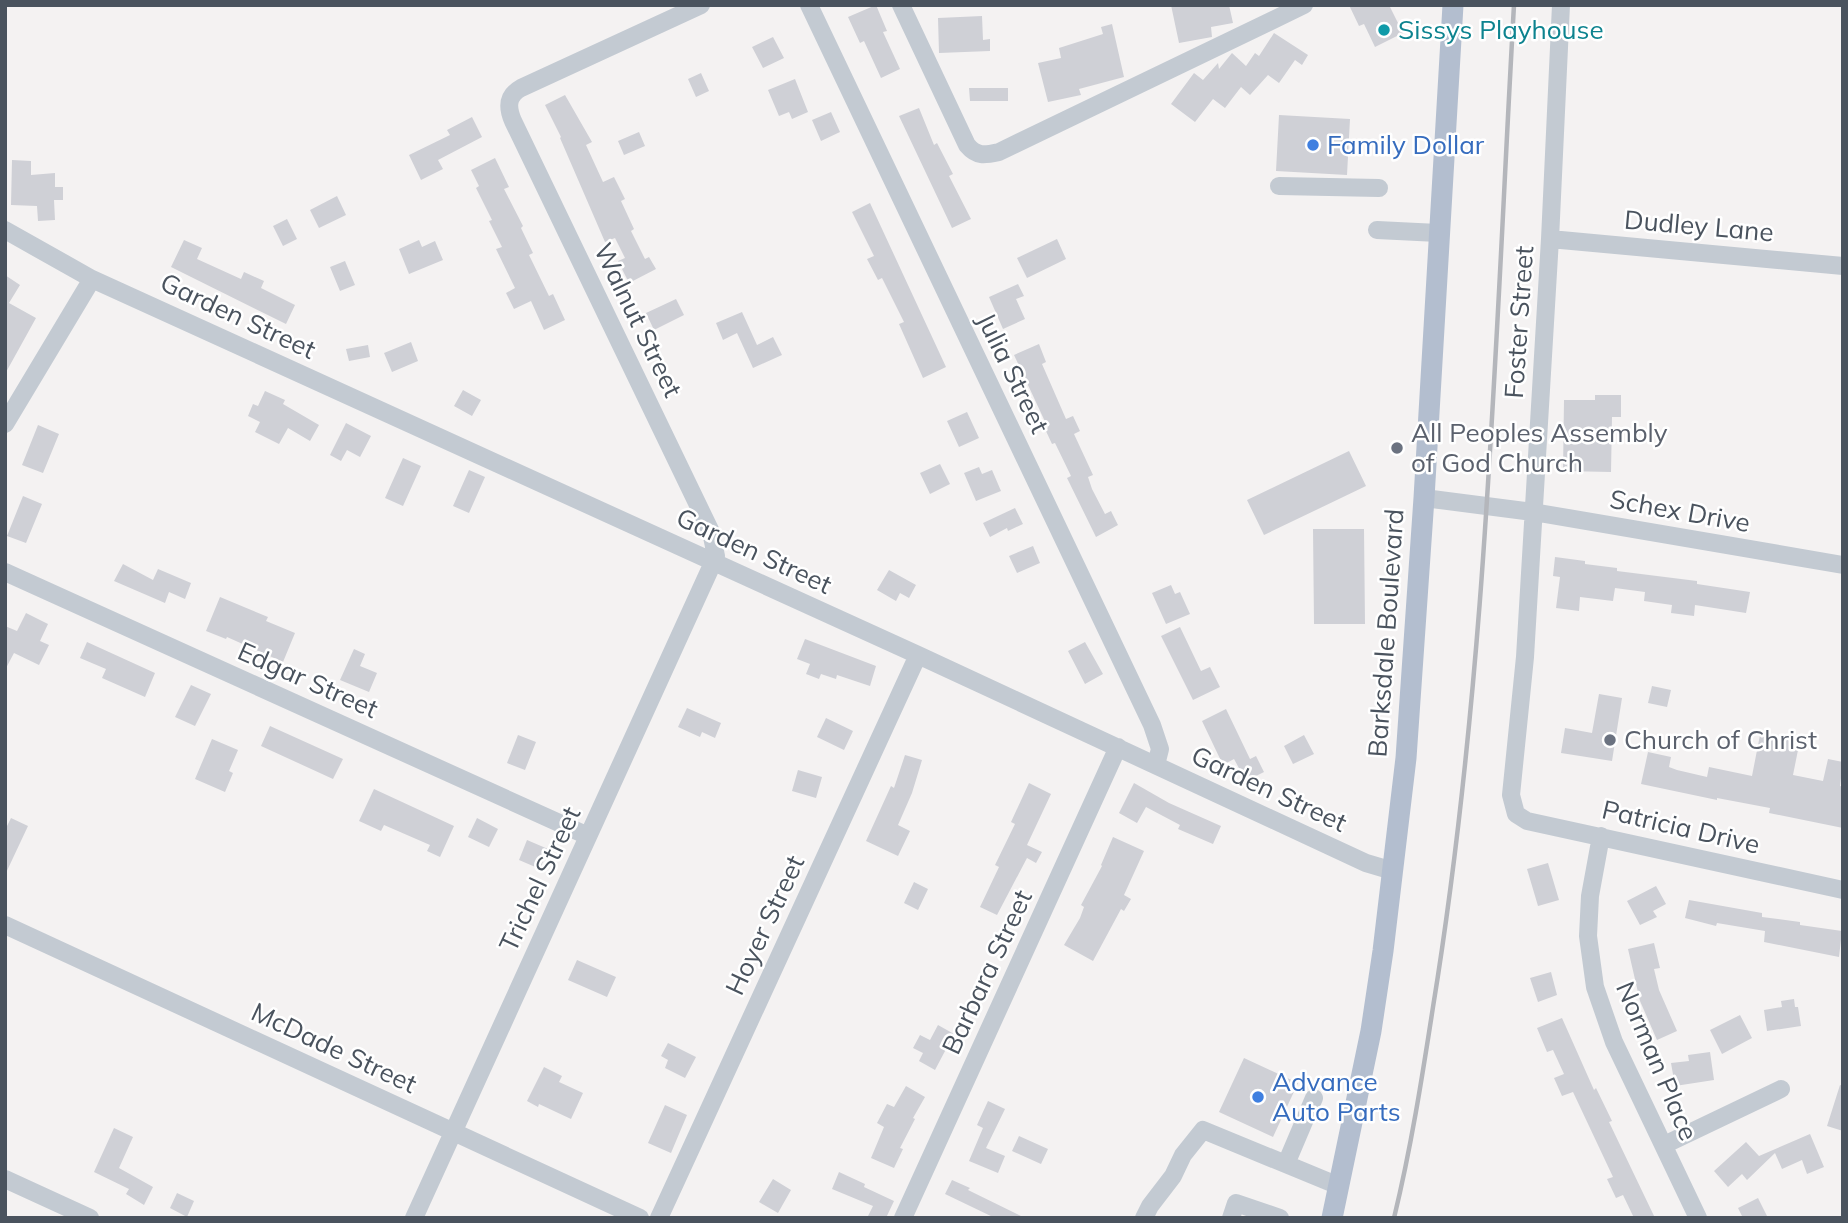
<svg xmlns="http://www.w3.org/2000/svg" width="1848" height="1223" font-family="Mulish,sans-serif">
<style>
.building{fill:#cfd0d6}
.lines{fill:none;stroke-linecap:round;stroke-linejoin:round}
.minor{stroke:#c3cad2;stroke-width:18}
.major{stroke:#b3becf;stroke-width:21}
.rail{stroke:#b4b6bb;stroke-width:4.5}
.culture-dot{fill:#0f9aa8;stroke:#fff;stroke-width:2.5}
.shop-dot{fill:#3f7fe0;stroke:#fff;stroke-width:2.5}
.worship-dot{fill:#6b7280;stroke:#fff;stroke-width:2.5}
.labels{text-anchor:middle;stroke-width:5;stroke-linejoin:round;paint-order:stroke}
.culture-label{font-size:26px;fill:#0d838f;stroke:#fff;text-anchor:start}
.shop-label{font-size:26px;fill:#366cbe;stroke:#fff;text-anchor:start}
.street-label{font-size:26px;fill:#4a535e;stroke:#fff}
.worship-label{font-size:26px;fill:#5b616d;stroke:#fff;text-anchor:start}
</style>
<rect width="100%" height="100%" fill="#f4f2f2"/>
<path class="building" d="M876 5 887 31 883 32 900 69 881 78 864 41 860 43 848 17Z
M1171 5H1229L1233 23 1211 27 1212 37 1179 43Z
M1349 5H1389L1403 33 1375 47 1364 24 1359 26Z
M982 16 983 40 990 39V51L939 53 938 18Z
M1112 24 1124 77 1079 89 1081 95 1048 102 1038 63 1061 58 1059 48 1103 34 1101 27Z
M1274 33 1308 55 1302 65 1295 60 1279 83 1268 75 1250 95 1241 87 1225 108 1213 99 1195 122 1171 104 1194 73 1203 80 1218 63 1219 69 1232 53 1246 66 1255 53 1259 56Z
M773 37 784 58 763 68 752 47Z
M701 73 709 91 696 97 688 79Z
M795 79 808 112 792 119 789 112 779 116 768 90Z
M969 88H1008V101H970Z
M565 95 592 142 586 145 603 182 614 177 625 199 621 201 634 229 631 231 645 259 649 257 656 269 629 283 618 261 625 258 615 238 605 242 560 138 561 137 545 105Z
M919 108 934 145 937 143 953 174 949 176 971 219 952 228 899 116Z
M831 112 840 132 821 141 812 120Z
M1279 115 1350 119 1347 175 1276 171Z
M472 117 482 137 438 160 443 169 421 180 409 155 450 135 447 130Z
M639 132 645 146 624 155 618 141Z
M495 158 509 187 504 189 523 226 521 228 533 253 529 255 549 296 553 294 565 320 544 330 531 301 514 309 506 293 515 288 496 249 502 247 489 221 492 220 476 188 479 186 471 170Z
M12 160 31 161V175L55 173V187H63V200H54L55 220 38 221 37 206 11 205Z
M337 196 346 215 319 228 310 210Z
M870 203 946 367 923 378 899 324 904 322 882 278 878 280 867 259 874 256 852 212Z
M287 219 297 239 283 246 273 226Z
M1057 239 1066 259 1027 278 1017 258Z
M184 240 202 248 197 259 241 279 244 272 264 281 261 288 295 305 286 324 171 267Z
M419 240 422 247 435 241 443 260 409 274 399 249Z
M345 261 355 285 340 291 330 267Z
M5 275 20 285 9 303 36 318 5 374Z
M1018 284 1024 296 1016 299 1025 319 1003 329 989 297Z
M676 299 684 315 654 330 646 313Z
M742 312 757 345 773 337 782 355 753 368 737 333 723 340 716 323Z
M411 342 418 361 392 372 384 353Z
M1039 344 1046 362 1042 364 1066 419 1073 416 1080 431 1074 434 1093 475 1088 477 1092 489 1105 514 1111 511 1118 525 1096 537 1067 478 1071 476 1055 443 1052 444 1045 429 1048 428 1014 355Z
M368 345 370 357 349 361 346 349Z
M463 390 481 400 472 416 454 406Z
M265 391 285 400 283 404 319 425 310 441 288 428 279 444 255 432 260 422 248 416 253 404 258 406Z
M1595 395H1621V417H1612L1611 472 1563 471 1564 400H1595Z
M967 412 979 438 959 447 947 421Z
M346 423 371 436 360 457 347 450 341 461 330 455Z
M38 425 59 434 43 473 22 465Z
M1349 451 1366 486 1264 535 1247 500Z
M403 458 421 466 403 506 385 498Z
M940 464 950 484 930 494 920 473Z
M979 467 982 474 992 470 1001 491 976 501 964 473Z
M469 470 485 477 469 513 453 506Z
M23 496 42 504 26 543 7 536Z
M1015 508 1023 524 1008 531 1007 528 990 537 983 523Z
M1313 529H1364L1365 624H1314Z
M1033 546 1040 563 1017 573 1009 556Z
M1555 557 1585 561V564L1617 568V571L1697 581V584L1750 592 1746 613 1695 605 1694 616 1671 613 1672 605 1644 601 1645 592 1615 588 1613 601 1580 597 1579 611 1556 608 1560 577 1553 576Z
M123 564 153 580 158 569 191 583 185 599 169 592 165 603 114 581Z
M889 570 916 585 909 598 900 593 896 601 877 590Z
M1171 585 1175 594 1180 592 1190 614 1166 624 1152 593Z
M220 597 268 617 266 621 295 633 283 662 227 637 226 639 206 631Z
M26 613 48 624 40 641 49 645 39 665 14 653 5 670V626L17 631Z
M1180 627 1201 671 1210 667 1220 687 1193 700 1161 636Z
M805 639 876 666 870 686 837 675 836 679 821 674 819 679 806 674 810 664 797 659Z
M87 642 155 673 145 697 102 678 106 669 80 658Z
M1085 642 1103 674 1085 684 1068 651Z
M354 649 365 654 360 666 377 673 369 692 340 680Z
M191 685 211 694 195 726 175 717Z
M1652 686 1671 690 1667 707 1648 703Z
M1599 694 1622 698 1612 761 1561 753 1565 728 1592 733Z
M687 708 721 723 715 738 702 732 700 737 678 727Z
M1226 709 1250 759 1256 756 1264 772 1246 781 1234 759 1223 765 1202 721Z
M826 718 853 731 844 750 817 737Z
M270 726 343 759 333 779 261 746Z
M518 735 536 742 525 770 507 763Z
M1304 735 1314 754 1293 764 1284 746Z
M1760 735 1800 740 1793 775 1823 781 1828 759 1843 762 1840 786 1843 787V828L1769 813 1770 808 1717 798V800L1641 784 1648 752 1671 757 1669 767 1677 770 1707 777 1709 767 1752 776Z
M212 739 238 750 229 771 233 773 225 792 195 779Z
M905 755 922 760 912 793 898 825 910 831 898 856 866 841 891 786 894 788Z
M798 770 822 777 816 798 792 791Z
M1029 783 1051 794 1027 845 1042 852 1036 863 1027 858 997 915 980 907 999 867 995 865 1015 824 1011 822Z
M1134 783 1169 803 1221 826 1213 844 1178 829 1180 825 1146 807 1137 823 1119 813Z
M374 789 454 826 440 857 427 851 430 845 384 825 381 831 359 821Z
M11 818 28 826 5 875V830Z
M477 818 498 829 489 847 468 837Z
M1113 837 1144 851 1124 895 1131 899 1124 911 1121 909 1093 961 1064 945 1080 918 1084 907 1081 905 1102 866 1101 865Z
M527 840 548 849 540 869 519 860Z
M1548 863 1559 900 1538 906 1527 869Z
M914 882 928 889 918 910 904 903Z
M1656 886 1666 904 1653 911 1657 917 1640 925 1627 901Z
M1689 900 1762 913V917L1800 922V925L1842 931 1839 957 1764 942 1765 931 1717 923 1716 926 1685 918Z
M1654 943 1660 968 1654 969 1659 990 1677 1031 1657 1040 1640 1001 1628 949Z
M577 960 616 977 607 997 568 980Z
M1551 972 1557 995 1538 1002 1530 978Z
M1794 999 1795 1007H1798L1801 1026 1767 1031 1764 1010 1782 1007 1781 1001Z
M1740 1015 1752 1038 1722 1054 1710 1030Z
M1562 1018 1594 1090 1596 1088 1612 1121 1609 1122 1655 1218H1634L1623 1195 1616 1198 1607 1179 1613 1177 1573 1092 1562 1096 1554 1078 1564 1074 1553 1050 1547 1052 1537 1028Z
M938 1025 954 1034 935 1070 919 1061 923 1053 913 1048 920 1035 930 1040Z
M668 1043 696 1057 685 1078 665 1068 668 1060 661 1056Z
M1710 1052 1714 1080 1675 1086 1671 1063 1689 1061 1688 1055Z
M1244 1058 1298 1083 1273 1137 1219 1112Z
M544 1067 562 1076 559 1082 583 1093 571 1119 539 1104 538 1107 527 1101Z
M1840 1085 1843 1086V1131L1827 1126Z
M906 1086 925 1097 913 1118 915 1119 900 1148 903 1149 894 1168 871 1158 884 1127 877 1123 887 1104 894 1107Z
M988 1101 1005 1109 986 1148 1005 1156 998 1173 969 1161 983 1128 977 1125Z
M665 1105 687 1115 671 1153 648 1143Z
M114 1128 133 1137 119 1168 153 1187 144 1205 126 1194 129 1189 94 1172Z
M1810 1134 1824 1167 1807 1174 1802 1160 1782 1169 1775 1153 1747 1180 1742 1174 1728 1187 1714 1171 1746 1142 1759 1156Z
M1019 1136 1048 1149 1041 1164 1012 1151Z
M839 1172 865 1184 864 1187 894 1201 886 1218H867L873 1206 832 1189Z
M773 1179 791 1190 778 1213 759 1202Z
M952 1180 970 1188 968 1190 1025 1218H995L945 1194Z
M177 1193 194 1201 187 1217 170 1208Z
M1758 1198 1768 1218H1743L1738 1208Z"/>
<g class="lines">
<path class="minor" d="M809 5 1152 725 1160 749 1156 765
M901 5 967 145C977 157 985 155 999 152L1304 5
M1561 5 1550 239 1525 657 1511 795 1516 814 1527 821 1843 890
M1279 186 1379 188
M5 230 92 279 918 655 1366 863 1393 871
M1377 230 1438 233
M1550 239 1843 266
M5 424 92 279
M1424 498 1533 512 1843 565
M5 572 588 836
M1601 836 1590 896 1588 936 1595 987 1614 1042 1698 1218
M5 925 640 1218
M1664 1145 1781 1089
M1286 1164 1314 1098
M5 1179 90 1218
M414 1218 716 556 711 532 513 121C507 107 507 96 521 88L701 5
M659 1218 918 655
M903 1218 1118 747
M1144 1218 1150 1206 1173 1176 1183 1155 1203 1130 1339 1186
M1231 1218 1236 1203 1280 1218"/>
<path class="major" d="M1332 1218 1371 1031 1383 951 1406 758 1424 498 1453 5"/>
<path class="rail" d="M1394 1218C1411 1148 1422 1078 1433 1007 1487 676 1495 339 1514 5"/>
</g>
<circle class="culture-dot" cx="1384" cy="30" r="7"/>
<g class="shop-dot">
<circle cx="1313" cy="145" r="7"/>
<circle cx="1258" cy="1097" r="7"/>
</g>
<g class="worship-dot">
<circle cx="1397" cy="448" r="7"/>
<circle cx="1610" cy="740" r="7"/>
</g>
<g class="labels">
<g class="culture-label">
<text x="1398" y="39">Sissys Playhouse</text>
</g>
<g class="shop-label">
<text x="1327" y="154">Family Dollar</text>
<text x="1272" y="1091">Advance<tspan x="1272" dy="30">Auto Parts</tspan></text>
</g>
<g class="street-label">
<text transform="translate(1699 226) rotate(5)" y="9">Dudley Lane</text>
<text transform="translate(238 316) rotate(25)" y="9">Garden Street</text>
<text transform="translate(638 320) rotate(64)" y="9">Walnut Street</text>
<text transform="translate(1519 322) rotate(-86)" y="9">Foster Street</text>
<text transform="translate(1013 373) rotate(64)" y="9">Julia Street</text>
<text transform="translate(1680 511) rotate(10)" y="9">Schex Drive</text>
<text transform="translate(754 551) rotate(25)" y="9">Garden Street</text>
<text transform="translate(1386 633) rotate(-86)" y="9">Barksdale Boulevard</text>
<text transform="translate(308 680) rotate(24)" y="9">Edgar Street</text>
<text transform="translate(1269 789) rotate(25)" y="9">Garden Street</text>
<text transform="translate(1681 827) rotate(13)" y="9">Patricia Drive</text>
<text transform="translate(540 879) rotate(-65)" y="9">Trichel Street</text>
<text transform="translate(765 925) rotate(-65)" y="9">Hoyer Street</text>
<text transform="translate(987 972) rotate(-65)" y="9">Barbara Street</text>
<text transform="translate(334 1048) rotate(25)" y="9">McDade Street</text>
<text transform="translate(1657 1061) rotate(67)" y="9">Norman Place</text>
</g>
<g class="worship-label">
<text x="1411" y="442">All Peoples Assembly<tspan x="1411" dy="30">of God Church</tspan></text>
<text x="1624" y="749">Church of Christ</text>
</g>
</g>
<rect width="1848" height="1223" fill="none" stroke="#4a535e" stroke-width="14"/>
</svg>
